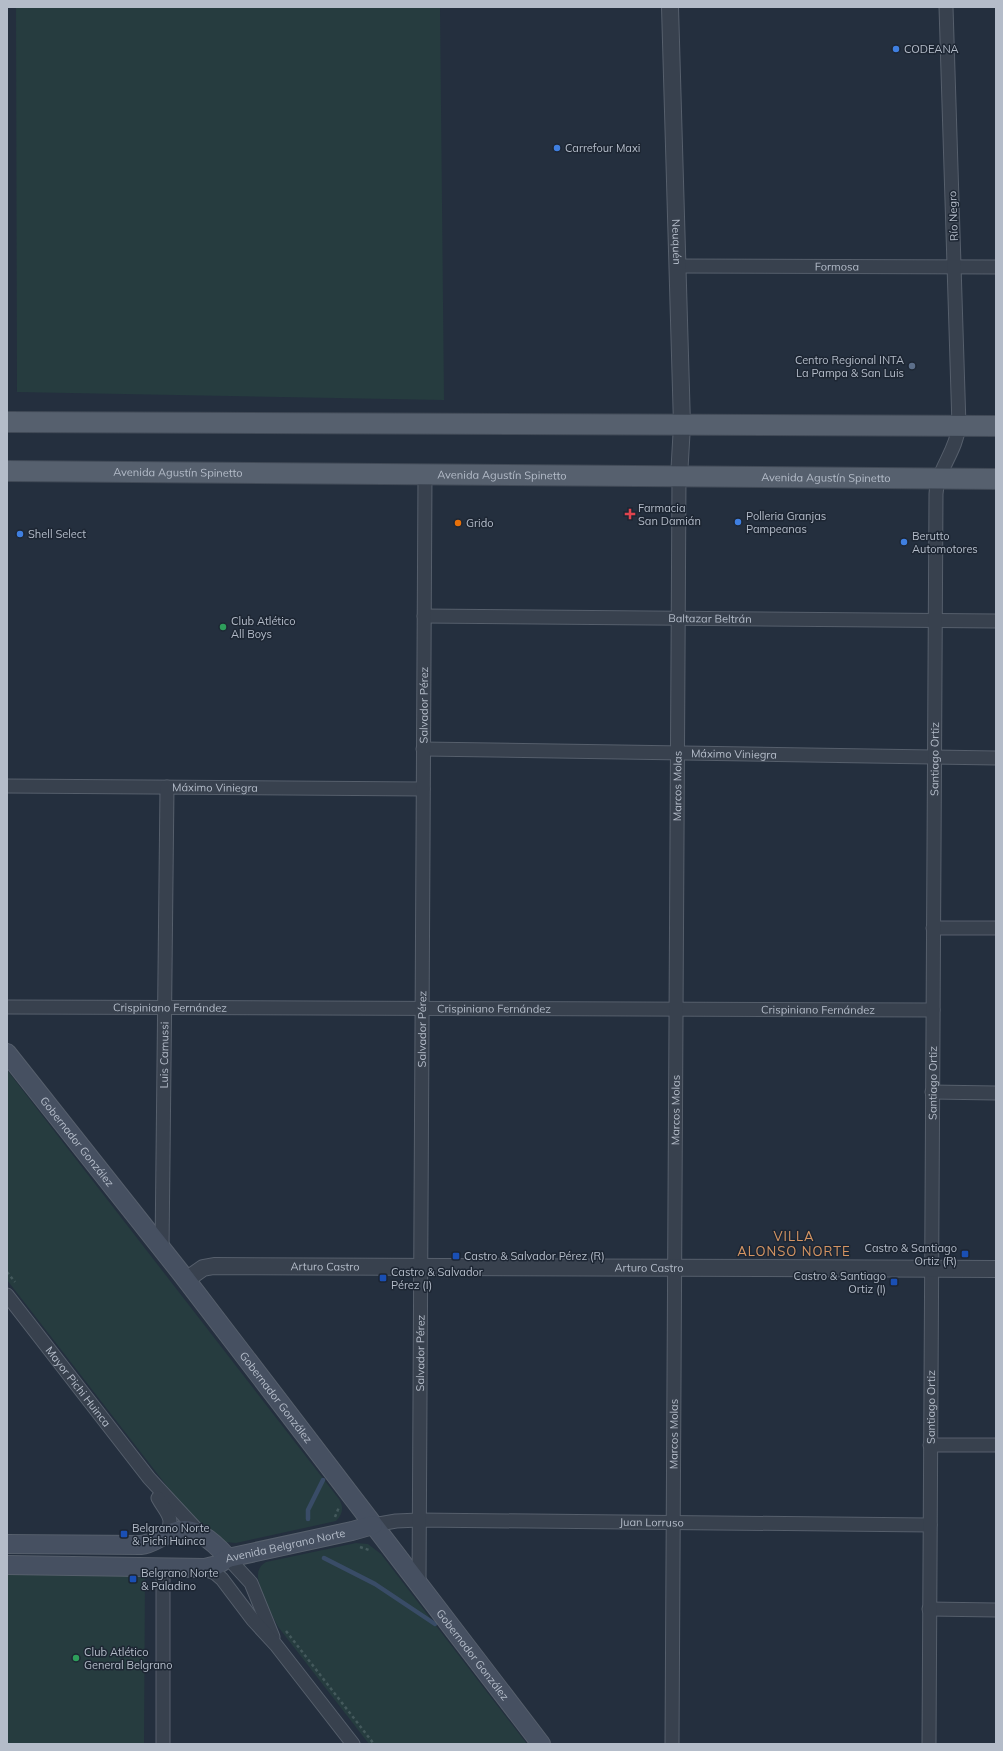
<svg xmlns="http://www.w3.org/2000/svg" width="1003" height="1751" font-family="Mulish,sans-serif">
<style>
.green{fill:#263c3f}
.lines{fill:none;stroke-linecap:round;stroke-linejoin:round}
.stream{stroke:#394c67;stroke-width:4.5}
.minor-casing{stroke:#565f6c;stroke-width:15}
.tertiary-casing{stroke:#565f6c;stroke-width:18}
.secondary-casing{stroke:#565f6c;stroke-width:20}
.primary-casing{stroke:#414a57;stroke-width:22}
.path{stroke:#44595c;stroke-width:2.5;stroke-dasharray:3 3;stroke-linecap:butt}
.minor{stroke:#38414e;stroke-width:13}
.tertiary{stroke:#38414e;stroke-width:16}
.secondary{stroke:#465061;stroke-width:18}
.primary{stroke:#56606e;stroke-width:20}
.shop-dot{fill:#3f7fe0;stroke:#1d2633;stroke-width:1.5}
.service-dot{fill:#5c6f8a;stroke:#1d2633;stroke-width:1.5}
.health-dot{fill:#e0444e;stroke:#1d2633;stroke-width:1.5}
.food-dot{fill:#e8710a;stroke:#1d2633;stroke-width:1.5}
.leisure-dot{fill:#2e9e5b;stroke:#1d2633;stroke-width:1.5}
.transit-dot{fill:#1a4fb4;stroke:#1d2633;stroke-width:1.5}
.labels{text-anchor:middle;stroke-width:3;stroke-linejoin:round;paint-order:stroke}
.poi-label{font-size:11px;fill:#b4bcc9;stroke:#1d2633;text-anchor:start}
.street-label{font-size:11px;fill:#b4bcc9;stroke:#1d2633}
.quarter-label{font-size:13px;letter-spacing:1px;fill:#d59563;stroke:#1d2633}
</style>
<rect width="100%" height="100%" fill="#242f3e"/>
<path class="green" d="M16 7H440L444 400 17 392Z
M7 1070 339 1499C344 1507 343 1514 336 1521L236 1543 225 1542 215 1536 180 1503 7 1280Z
M356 1543 368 1544 381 1554 527 1744H369L279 1628C273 1618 257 1585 258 1575 258 1569 261 1565 266 1562Z
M7 1572 145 1573 144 1744H7Z"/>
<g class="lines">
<path class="stream" d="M308 1519V1510L323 1480
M324 1558 375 1584 435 1624"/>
<g class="minor-casing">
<g id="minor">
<path id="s1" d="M677 266 996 267"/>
<path id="s2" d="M424 616 996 621"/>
<path id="s3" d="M423 749 996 758"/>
<path id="s4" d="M7 786 423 789"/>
<path d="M933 928H996"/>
<path id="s5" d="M7 1007 933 1010"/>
<path d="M932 1092 996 1093"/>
<path id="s6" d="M162 1250 167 787"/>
<path id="s7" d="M7 1295 149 1478 200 1533"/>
<path d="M930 1445H996"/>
<path d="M158 1498C166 1513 177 1519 164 1536"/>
<path id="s8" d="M373 1525 396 1521 419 1520 930 1525"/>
<path d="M228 1558 251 1583 273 1637"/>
<path d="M201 1568 215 1573 222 1579 253 1620 276 1645 353 1744"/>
<path id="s9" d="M419 1584 425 475"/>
<path d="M929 1609 996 1610"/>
<path d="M163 1744V1567"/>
<path id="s10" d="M672 1744 679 477"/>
<path id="s11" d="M929 1744 936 494C937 470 956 452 959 426L946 7"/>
</g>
</g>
<g class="tertiary-casing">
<g id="tertiary">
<path id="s12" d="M670 7 682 425 679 477"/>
<path id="s13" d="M186 1280 203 1268 214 1266 996 1269"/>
</g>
</g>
<g class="secondary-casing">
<g id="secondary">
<path id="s14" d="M7 1053 181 1273 541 1744"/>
<path d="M7 1544 141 1545C152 1544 159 1537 170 1533 194 1523 213 1541 228 1558"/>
<path id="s15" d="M7 1565 205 1568 217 1565 228 1558 352 1531 373 1525"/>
</g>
</g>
<g class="primary-casing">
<g id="primary">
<path d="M7 422 996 426"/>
<path id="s16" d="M7 471 996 479"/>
</g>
</g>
<path class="path" d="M7 1272 15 1282
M335 1517 339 1507
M360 1547 369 1550
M286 1631 374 1744"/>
<use href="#minor" class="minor"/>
<use href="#tertiary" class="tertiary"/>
<use href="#secondary" class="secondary"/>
<use href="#primary" class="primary"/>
</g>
<g class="shop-dot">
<circle cx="896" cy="49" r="4"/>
<circle cx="557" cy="148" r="4"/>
<circle cx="738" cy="522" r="4"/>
<circle cx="20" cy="534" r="4"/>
<circle cx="904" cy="542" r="4"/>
</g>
<circle class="service-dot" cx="912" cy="366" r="4"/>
<path class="health-dot" d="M628 508h4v4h4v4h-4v4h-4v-4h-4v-4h4z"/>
<circle class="food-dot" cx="458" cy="523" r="4"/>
<g class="leisure-dot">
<circle cx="223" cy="627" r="4"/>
<circle cx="76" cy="1658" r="4"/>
</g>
<g class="transit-dot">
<rect x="961" y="1250" width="8" height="8" rx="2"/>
<rect x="452" y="1252" width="8" height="8" rx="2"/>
<rect x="379" y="1274" width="8" height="8" rx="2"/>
<rect x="890" y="1278" width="8" height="8" rx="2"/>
<rect x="120" y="1530" width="8" height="8" rx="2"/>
<rect x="129" y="1575" width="8" height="8" rx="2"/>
</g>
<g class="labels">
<g class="poi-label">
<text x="904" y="53">CODEANA</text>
<text x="565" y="152">Carrefour Maxi</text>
<text x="904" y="364" text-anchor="end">Centro Regional INTA<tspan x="904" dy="13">La Pampa &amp; San Luis</tspan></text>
<text x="638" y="512">Farmacia<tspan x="638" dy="13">San Damián</tspan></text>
<text x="746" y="520">Polleria Granjas<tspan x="746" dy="13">Pampeanas</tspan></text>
<text x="466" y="527">Grido</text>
<text x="28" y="538">Shell Select</text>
<text x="912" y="540">Berutto<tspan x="912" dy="13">Automotores</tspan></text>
<text x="231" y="625">Club Atlético<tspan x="231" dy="13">All Boys</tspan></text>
<text x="957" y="1252" text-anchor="end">Castro &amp; Santiago<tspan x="957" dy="13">Ortiz (R)</tspan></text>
<text x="464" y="1260">Castro &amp; Salvador Pérez (R)</text>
<text x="391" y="1276">Castro &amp; Salvador<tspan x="391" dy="13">Pérez (I)</tspan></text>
<text x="886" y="1280" text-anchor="end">Castro &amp; Santiago<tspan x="886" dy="13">Ortiz (I)</tspan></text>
<text x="132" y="1532">Belgrano Norte<tspan x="132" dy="13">&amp; Pichi Huinca</tspan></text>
<text x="141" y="1577">Belgrano Norte<tspan x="141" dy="13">&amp; Paladino</tspan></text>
<text x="84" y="1656">Club Atlético<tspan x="84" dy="13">General Belgrano</tspan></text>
</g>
<g class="street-label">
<text transform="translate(953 216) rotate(-92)" y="4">Río Negro</text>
<text dy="4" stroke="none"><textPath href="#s12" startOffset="235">Neuquén</textPath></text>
<text dy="4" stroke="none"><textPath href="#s1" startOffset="160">Formosa</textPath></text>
<text dy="4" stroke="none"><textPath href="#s16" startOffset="171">Avenida Agustín Spinetto</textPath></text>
<text dy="4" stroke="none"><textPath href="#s16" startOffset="495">Avenida Agustín Spinetto</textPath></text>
<text dy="4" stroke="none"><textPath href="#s16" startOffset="819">Avenida Agustín Spinetto</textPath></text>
<text dy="4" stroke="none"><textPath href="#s2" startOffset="286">Baltazar Beltrán</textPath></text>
<text dy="4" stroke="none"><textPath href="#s9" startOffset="879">Salvador Pérez</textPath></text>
<text dy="4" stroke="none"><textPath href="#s3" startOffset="311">Máximo Viniegra</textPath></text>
<text dy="4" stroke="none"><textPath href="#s11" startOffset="985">Santiago Ortiz</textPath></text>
<text dy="4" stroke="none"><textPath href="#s10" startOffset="958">Marcos Molas</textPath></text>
<text dy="4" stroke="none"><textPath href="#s4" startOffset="208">Máximo Viniegra</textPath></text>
<text dy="4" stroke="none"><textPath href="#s5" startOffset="163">Crispiniano Fernández</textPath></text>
<text dy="4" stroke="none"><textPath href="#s5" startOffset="487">Crispiniano Fernández</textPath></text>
<text dy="4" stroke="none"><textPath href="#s5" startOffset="811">Crispiniano Fernández</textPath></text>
<text dy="4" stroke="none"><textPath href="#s9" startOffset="555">Salvador Pérez</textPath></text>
<text dy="4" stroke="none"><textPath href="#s6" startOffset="195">Luis Camussi</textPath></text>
<text dy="4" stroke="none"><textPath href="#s11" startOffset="661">Santiago Ortiz</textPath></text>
<text dy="4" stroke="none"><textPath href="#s10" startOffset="634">Marcos Molas</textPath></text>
<text dy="4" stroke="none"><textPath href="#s14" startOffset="113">Gobernador González</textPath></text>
<text dy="4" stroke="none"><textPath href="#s13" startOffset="143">Arturo Castro</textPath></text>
<text dy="4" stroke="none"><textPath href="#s13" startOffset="467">Arturo Castro</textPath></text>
<text dy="4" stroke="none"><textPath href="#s9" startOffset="231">Salvador Pérez</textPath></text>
<text dy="4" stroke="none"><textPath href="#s7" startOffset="116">Mayor Pichi Huinca</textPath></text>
<text dy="4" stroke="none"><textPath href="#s14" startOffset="437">Gobernador González</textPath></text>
<text dy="4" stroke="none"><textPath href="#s11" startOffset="337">Santiago Ortiz</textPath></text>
<text dy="4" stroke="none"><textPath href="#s10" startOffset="310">Marcos Molas</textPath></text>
<text dy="4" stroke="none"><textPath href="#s8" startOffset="279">Juan Lorruso</textPath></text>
<text dy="4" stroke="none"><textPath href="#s15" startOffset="282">Avenida Belgrano Norte</textPath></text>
<text dy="4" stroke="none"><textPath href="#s14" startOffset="761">Gobernador González</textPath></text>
</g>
<g class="quarter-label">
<text x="794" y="1241">VILLA<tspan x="794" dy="15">ALONSO NORTE</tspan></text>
</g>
</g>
<rect width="1003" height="1751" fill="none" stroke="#b4bcc9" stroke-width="16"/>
</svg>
